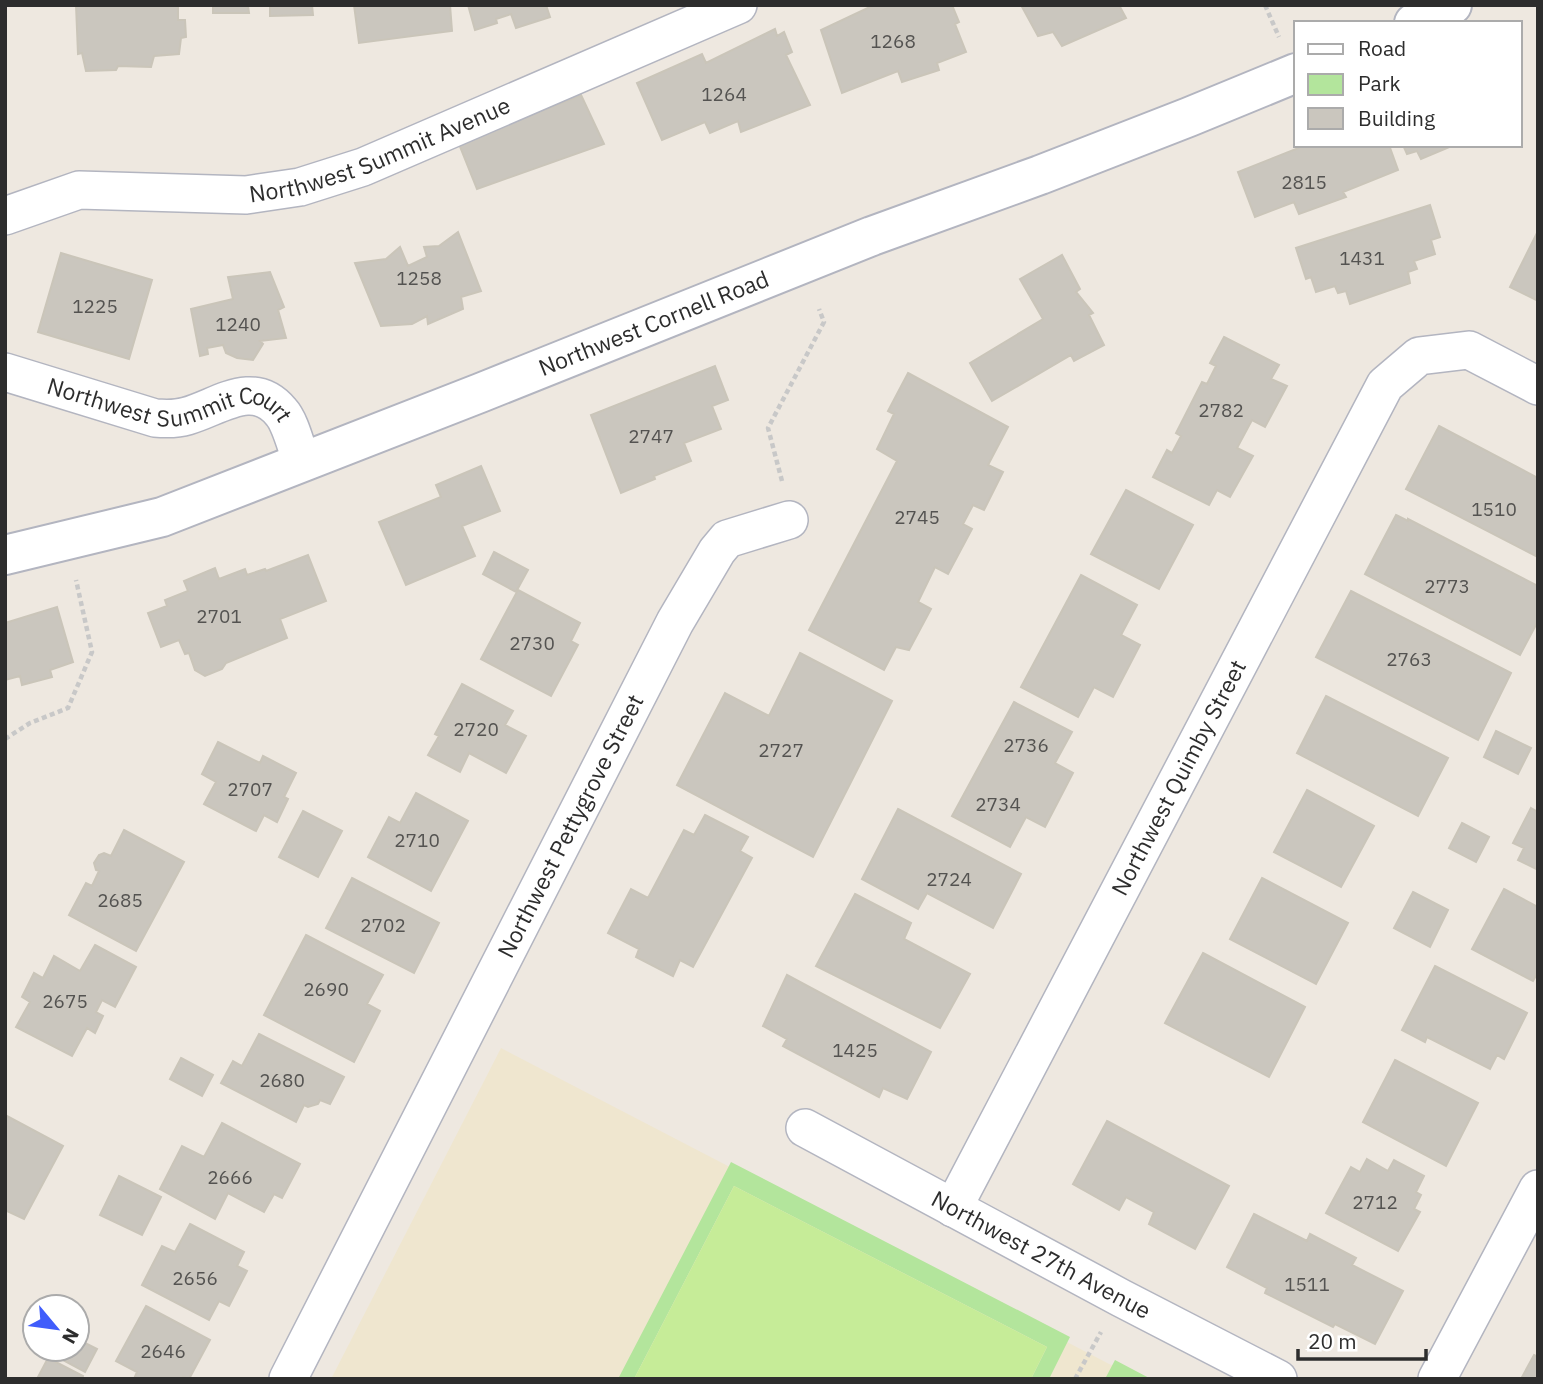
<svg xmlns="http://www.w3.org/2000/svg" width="1543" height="1384" font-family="'IBM Plex Sans',sans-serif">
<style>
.education{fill:#efe6cf}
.green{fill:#b3e59c}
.pitch{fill:#c6ec98}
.building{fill:#cac6be;stroke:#cac5b9;stroke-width:2}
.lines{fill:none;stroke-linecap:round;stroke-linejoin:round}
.street-casing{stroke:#b3b5c0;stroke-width:40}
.secondary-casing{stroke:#b3b5c0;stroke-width:42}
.path{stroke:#c8c8c8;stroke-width:4.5;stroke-dasharray:5 3.5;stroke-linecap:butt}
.street{stroke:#fff;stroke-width:37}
.secondary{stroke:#fff;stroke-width:38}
.labels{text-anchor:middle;stroke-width:5;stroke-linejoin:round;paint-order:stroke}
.number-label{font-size:19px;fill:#545351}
.street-label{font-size:23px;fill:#2d2d2d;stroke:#fff}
</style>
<rect width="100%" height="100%" fill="#eee8e0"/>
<path class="education" d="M501 1048 1138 1379H331Z"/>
<path class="green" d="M731 1162 1070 1337 1049 1379H1031L1047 1347 734 1186 634 1379H618Z
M1115 1360 1151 1379H1105Z"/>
<path class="pitch" d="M734 1186 1047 1347 1031 1379H634Z"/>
<path class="building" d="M76 5H178V20H185L186 37 181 38 179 54 154 56 151 67 118 66 116 70 86 71 82 53 78 54Z
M213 5H312L313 15 270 16V6H248L249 13H213Z
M354 5H450L452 31 359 43Z
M468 5H546L550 17 516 28 511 14 496 19 497 23 475 30Z
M874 5H952L959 22 955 24 966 52 937 63 939 70 902 82 898 71 842 93 821 30Z
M1021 5H1119L1126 18 1062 46 1053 32 1038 36Z
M775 29 777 36 784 32 792 52 786 55 810 105 741 132 738 121 710 133 705 122 662 140 637 83 702 54 706 63Z
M581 95 604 144 477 189 459 144Z
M1306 145H1389L1398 170 1343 192 1346 197 1299 214 1294 202 1255 217 1238 172Z
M1403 145H1454L1421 159 1417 151 1407 154Z
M1430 205 1440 237 1431 240 1435 254 1414 261 1417 269 1408 272 1410 283 1350 304 1346 291 1338 293 1335 286 1316 292 1311 277 1306 279 1296 248Z
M1538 231V301L1510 287Z
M458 232 481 291 461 297 463 309 428 324 427 316 412 324 381 326 355 263 386 259 400 247 408 266 427 257 424 247 439 246Z
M61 253 152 280 129 359 38 332Z
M1062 255 1080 289 1076 292 1093 313 1089 315 1104 345 1074 361 1071 355 992 401 970 363 1043 319 1020 279Z
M270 272 284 307 278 310 286 338 260 341 263 344 253 360 237 358 226 353 223 345 207 348 208 354 200 356 191 309 233 299 228 277Z
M1224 337 1279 365 1271 379 1287 386 1265 427 1252 420 1237 448 1253 456 1230 497 1217 490 1209 505 1153 477 1167 450 1172 453 1181 436 1176 433 1202 382 1207 384 1216 366 1210 363Z
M715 366 728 400 712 406 721 429 684 443 691 461 654 476 655 479 621 493 591 415Z
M908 373 1008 427 988 465 1003 472 984 510 973 505 963 524 972 529 948 574 935 567 918 602 931 609 909 650 896 647 884 670 809 630 897 461 877 449 894 414 888 411Z
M1439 426 1538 478V557L1406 489Z
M481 466 500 511 462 526 475 556 406 585 379 522 441 497 436 485Z
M1126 490 1193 525 1159 589 1091 554Z
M1396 515 1408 521V519L1538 586V621L1520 655 1365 574Z
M494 552 528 570 516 592 483 574Z
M308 555 326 601 280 619 287 638 226 663 222 669 205 676 195 670 189 653 185 654 179 640 161 647 148 613 167 606 165 600 188 591 184 581 215 568 219 579 245 569 247 575 265 569 266 571Z
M1081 575 1137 605 1121 635 1140 645 1113 697 1094 687 1078 717 1021 687Z
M518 590 580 623 571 641 578 645 551 696 481 659Z
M1351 591 1511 673 1478 740 1316 657Z
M57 607 73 662 50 670 52 677 22 685 20 676 5 680V623Z
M800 653 892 701 813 857 677 785 725 693 769 716Z
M462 684 513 711 505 725 526 736 506 773 469 753 460 772 428 755 439 736 435 734Z
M1326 696 1448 758 1418 816 1297 753Z
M1014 702 1072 732 1055 763 1073 773 1045 827 1026 817 1010 847 952 816Z
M1496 731 1531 748 1518 774 1484 757Z
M218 742 260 763 263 756 296 773 284 797 288 799 277 822 264 815 256 831 204 804 216 782 202 774Z
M1307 790 1374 826 1341 887 1274 852Z
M416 793 468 821 431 891 368 857 389 817 400 823Z
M1531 808 1538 812V870L1518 860 1524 848 1513 843Z
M898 809 1021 874 993 928 927 893 918 909 862 879Z
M303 811 342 831 318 877 279 857Z
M705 815 748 837 740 851 752 858 693 967 680 960 673 976 636 957 639 949 608 933 631 889 648 898 684 830 694 835Z
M1462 823 1489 837 1476 862 1449 848Z
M124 830 184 862 136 951 69 915 86 883 92 886 99 871 96 870 94 863 99 855 104 853 111 856Z
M352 878 439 923 414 973 326 928Z
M1262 878 1348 923 1316 984 1230 939Z
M1504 889 1538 907V972L1533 981 1472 949Z
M1413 892 1448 910 1430 947 1394 928Z
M855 894 911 923 904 939 970 974 940 1028 816 966Z
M306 935 383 975 367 1004 380 1011 354 1062 264 1015Z
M95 945 136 967 115 1007 102 1000 96 1012 103 1016 95 1033 87 1028 72 1056 16 1027 30 1002 22 997 34 973 43 978 54 956 80 971Z
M1203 953 1305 1007 1269 1077 1165 1023Z
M1435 966 1527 1013 1504 1059 1497 1055 1490 1069 1427 1037 1425 1042 1402 1030Z
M787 975 931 1052 907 1099 883 1088 879 1097 783 1046 787 1039 763 1026Z
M259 1034 344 1077 330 1104 320 1100 318 1104 308 1107 304 1105 296 1122 221 1083 233 1061 242 1066Z
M181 1058 213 1075 202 1096 170 1079Z
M1395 1060 1478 1103 1446 1166 1363 1122Z
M5 1115 63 1146 24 1219 5 1210Z
M1107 1121 1229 1186 1195 1249 1149 1224 1154 1212 1126 1197 1119 1210 1073 1184Z
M222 1123 300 1164 282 1198 274 1194 264 1212 228 1193 215 1219 160 1189 182 1146 204 1157Z
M1367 1159 1388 1171 1394 1160 1424 1176 1416 1192 1421 1195 1414 1209 1420 1212 1398 1251 1326 1213 1351 1167 1360 1172Z
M119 1176 161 1197 142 1235 100 1215Z
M1254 1214 1307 1241 1310 1234 1356 1258 1352 1265 1403 1291 1375 1344 1335 1324 1333 1327 1265 1293 1267 1288 1227 1267Z
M190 1224 244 1252 237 1266 247 1271 229 1306 219 1301 209 1320 142 1285 162 1246 175 1252Z
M146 1306 210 1340 189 1379 183 1377 182 1379H134L137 1372 116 1361Z
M77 1339 97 1349 85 1372 50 1353 52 1349H77Z
M1534 1355 1538 1357V1379H1521Z
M48 1358 83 1376 82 1379H42L38 1377Z"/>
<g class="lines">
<g class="street-casing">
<g id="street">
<path id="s1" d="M5 216 79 190 246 195 300 187 363 167 738 5"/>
<path id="s2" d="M5 372 155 418C166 419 177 419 187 416 219 407 253 378 281 412 291 423 296 448 302 462"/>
<path id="s3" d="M805 1128 1121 1298 1278 1379"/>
<path id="s4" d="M953 1208 1385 385 1419 356 1469 350 1538 386"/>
<path id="s5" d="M288 1379 675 622 717 551 727 539 789 520"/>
<path d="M1437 1379 1538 1189"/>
</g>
</g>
<g class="secondary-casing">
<g id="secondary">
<path d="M1414 23 1452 5"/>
<path id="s6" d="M5 555 162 517 480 393 872 236 1040 175 1189 117 1296 73"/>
</g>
</g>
<path class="path" d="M1265 5 1279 37
M782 481 768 428 824 322 819 309
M5 739 30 723 68 708 92 652 76 580
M1075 1379 1101 1332"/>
<use href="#street" class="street"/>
<use href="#secondary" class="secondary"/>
</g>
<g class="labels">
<g class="number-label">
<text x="893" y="48">1268</text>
<text x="724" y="101">1264</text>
<text x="1304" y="189">2815</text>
<text x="1362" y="265">1431</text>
<text x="419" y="285">1258</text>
<text x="95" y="313">1225</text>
<text x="238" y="331">1240</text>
<text x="1221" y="417">2782</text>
<text x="651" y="443">2747</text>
<text x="1494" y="516">1510</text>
<text x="917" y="524">2745</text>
<text x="1447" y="593">2773</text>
<text x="219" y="623">2701</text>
<text x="532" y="650">2730</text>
<text x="1409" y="666">2763</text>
<text x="476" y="736">2720</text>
<text x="1026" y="752">2736</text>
<text x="781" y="757">2727</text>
<text x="250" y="796">2707</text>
<text x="998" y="811">2734</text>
<text x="417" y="847">2710</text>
<text x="949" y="886">2724</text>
<text x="120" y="907">2685</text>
<text x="383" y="932">2702</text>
<text x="326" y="996">2690</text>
<text x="65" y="1008">2675</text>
<text x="855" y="1057">1425</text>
<text x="282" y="1087">2680</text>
<text x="230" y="1184">2666</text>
<text x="1375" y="1209">2712</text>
<text x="195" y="1285">2656</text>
<text x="1307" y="1291">1511</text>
<text x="163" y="1358">2646</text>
</g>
<g class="street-label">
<text dy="8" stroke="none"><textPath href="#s1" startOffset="387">Northwest Summit Avenue</textPath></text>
<text dy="8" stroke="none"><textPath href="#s6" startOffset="690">Northwest Cornell Road</textPath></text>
<text dy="8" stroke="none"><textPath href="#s2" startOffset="173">Northwest Summit Court</textPath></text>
<text dy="8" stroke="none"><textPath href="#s4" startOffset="486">Northwest Quimby Street</textPath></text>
<text dy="8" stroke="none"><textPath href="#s5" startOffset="621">Northwest Pettygrove Street</textPath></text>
<text dy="8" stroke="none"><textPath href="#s3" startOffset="268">Northwest 27th Avenue</textPath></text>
</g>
</g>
<rect width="1543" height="1384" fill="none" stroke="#2d2d2d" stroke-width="14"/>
<rect x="1294" y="21" width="228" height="126" fill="#ffffff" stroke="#ababab" stroke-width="2"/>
<rect x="1308" y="44" width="35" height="10" fill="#ffffff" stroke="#ababab" stroke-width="2"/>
<text x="1358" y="56" font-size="21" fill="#2d2d2d">Road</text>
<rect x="1308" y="74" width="35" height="21" fill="#b3e59c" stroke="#ababab" stroke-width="2"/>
<text x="1358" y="91" font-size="21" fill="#2d2d2d">Park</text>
<rect x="1308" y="108" width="35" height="21" fill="#cac6be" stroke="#ababab" stroke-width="2"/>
<text x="1358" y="126" font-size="21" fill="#2d2d2d">Building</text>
<g transform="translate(56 1328) rotate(119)"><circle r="33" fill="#ffffff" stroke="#ababab" stroke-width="2"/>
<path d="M0-5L12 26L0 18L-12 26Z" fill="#405dfb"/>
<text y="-10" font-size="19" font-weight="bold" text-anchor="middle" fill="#2d2d2d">N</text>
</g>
<path d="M1298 1349v10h128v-10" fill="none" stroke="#2d2d2d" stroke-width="3.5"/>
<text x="1308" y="1349" font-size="21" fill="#2d2d2d" stroke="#ffffff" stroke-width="5" paint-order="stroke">20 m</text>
</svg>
